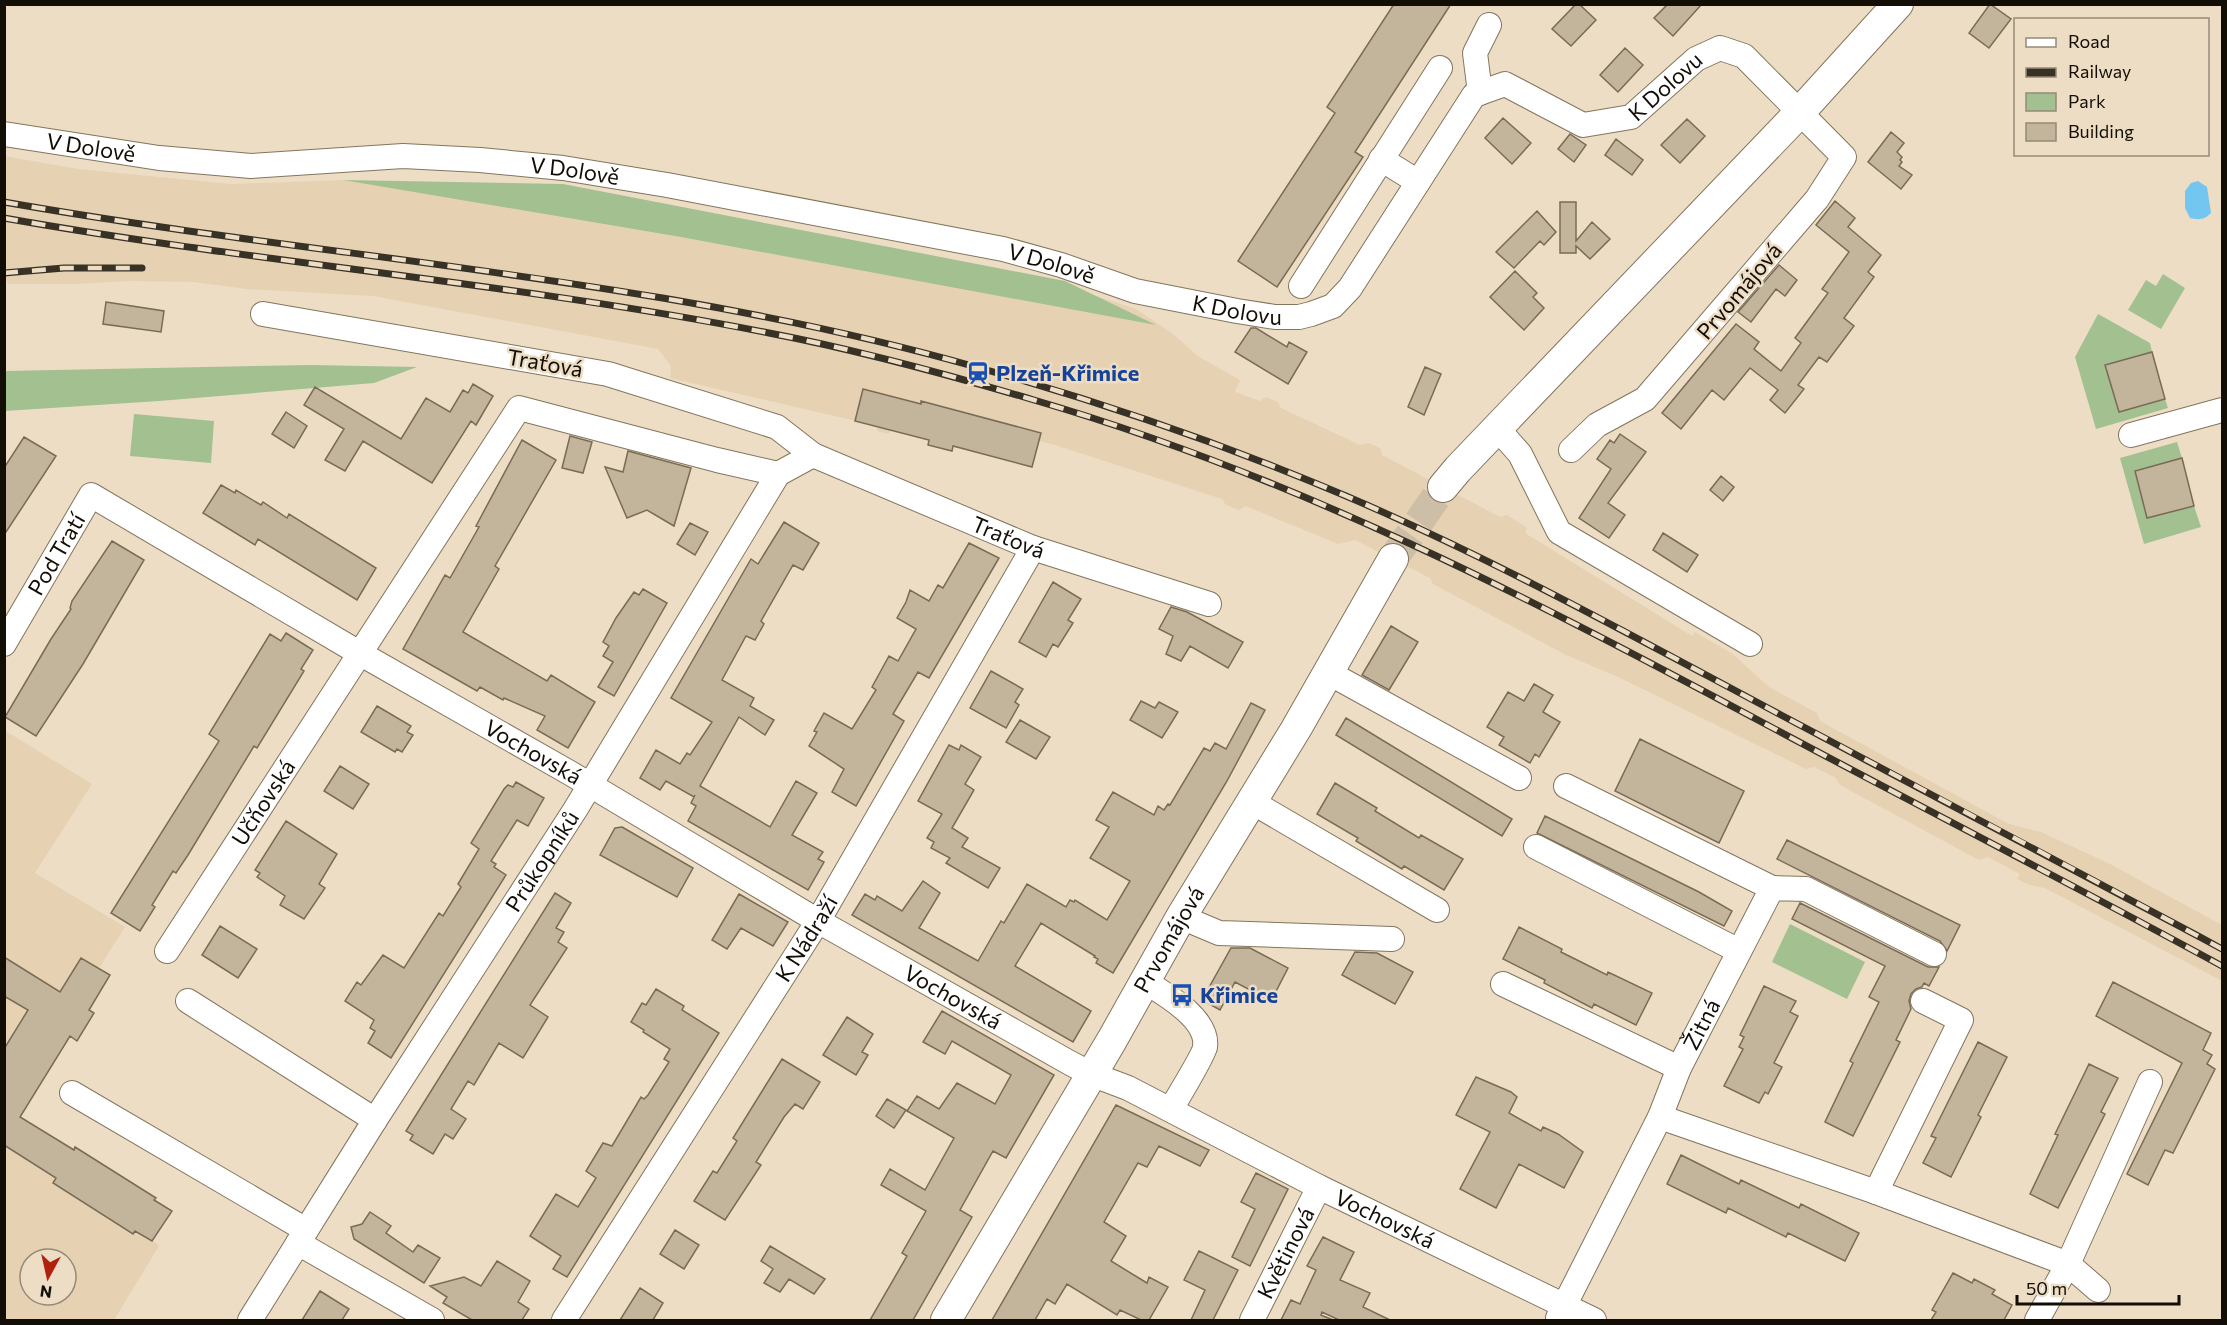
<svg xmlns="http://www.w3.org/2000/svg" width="2227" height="1325" font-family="Commissioner,sans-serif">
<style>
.built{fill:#e6d2b2;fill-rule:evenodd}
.green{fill:#a2c090}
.water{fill:#73c6ef}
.building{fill:#c3b49c;stroke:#796b54;stroke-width:1.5}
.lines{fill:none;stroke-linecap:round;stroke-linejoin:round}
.tertiary-tunnel{stroke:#ccbea7;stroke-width:30;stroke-dasharray:30 15;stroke-linecap:butt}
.minor-casing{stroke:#83755e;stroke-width:26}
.tertiary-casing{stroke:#83755e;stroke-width:32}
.minor{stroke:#fff;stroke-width:24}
.tertiary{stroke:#fff;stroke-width:30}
.rail-casing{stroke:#383126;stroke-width:7}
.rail{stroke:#edddc4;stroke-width:4.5;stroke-dasharray:14;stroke-linecap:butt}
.labels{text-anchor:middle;stroke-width:5;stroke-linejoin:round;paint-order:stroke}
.street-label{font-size:22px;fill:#120d05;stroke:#edddc4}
.transit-label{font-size:22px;font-weight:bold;fill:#164399;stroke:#edddc4;text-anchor:start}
</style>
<rect width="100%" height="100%" fill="#edddc4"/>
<path class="built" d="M4 156 78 169 231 184 343 180 1072 288 1136 309 1173 334 1199 357 1240 380 1235 392 1260 401 1266 397 1278 402 1281 408 1360 445 1369 443 1380 448 1382 455 1500 517 1507 515 1527 528 1525 533 1692 636 1695 632 1733 654 1769 687 1817 713 1820 721 2009 824 2041 832 2108 863 2222 925V981L2045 888 2030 885 2017 879 2020 874 1988 857 1979 860 1840 785 1836 778 1814 767 1806 769 1618 677 1566 655 1433 584 1430 578 1355 540 1338 544 1246 506 1239 510 1226 505 1222 499 1055 445 1039 441 1032 467 953 446 952 451 929 440 891 430 889 434 877 431 878 426 670 378 671 366 658 349 373 296 247 289 193 282 128 281 76 284H8L4 273Z
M4 730 92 784 35 873 125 927 99 968 110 975 89 1010 94 1013 77 1041 70 1037 21 1116 74 1150 76 1147 156 1198 155 1200 172 1211 153 1241 159 1246 114 1320H5ZM30 1259H66V1295H30Z"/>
<path class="green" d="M343 180 563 184 1065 281 1156 325 681 237Z
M2163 274 2185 288 2161 329 2128 310 2146 280 2156 286Z
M2098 314 2150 343 2152 352 2106 365 2119 412 2165 399 2168 408 2096 429 2075 357Z
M311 365 417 367 374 383 159 401 5 411V371Z
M134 414 214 421 211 463 130 456Z
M2177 442 2182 458 2135 472 2147 518 2194 506 2201 527 2144 544 2120 458Z
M1790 924 1865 962 1847 999 1772 962Z"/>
<path class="water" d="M2198 181 2207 187 2211 213C2204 220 2199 220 2190 218L2185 208V191L2191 183Z"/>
<path class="building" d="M1394 4H1451L1355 152 1363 157 1277 287 1238 261 1335 113 1327 107Z
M1576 4H1579L1596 20 1571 46 1552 29Z
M1668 4H1702L1673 36 1654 18Z
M1990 4 2011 19 1989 48 1969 33Z
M1625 48 1643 65 1618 92 1600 75Z
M1503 118 1531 143 1512 164 1485 138Z
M1687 119 1705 136 1680 163 1661 145Z
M1891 132 1904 143 1897 152 1902 157 1900 160 1902 162 1899 166 1912 175 1901 189 1868 162Z
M1570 134 1586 145 1574 162 1558 149Z
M1616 139 1643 160 1632 175 1605 155Z
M1835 201 1855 218 1848 227 1881 255 1868 272 1874 277 1844 318 1854 326 1827 362 1819 357 1798 385 1804 389 1785 413 1770 400 1778 390 1750 368 1724 400 1712 390 1681 429 1662 413 1736 324 1759 342 1754 349 1781 371 1801 343 1795 338 1828 293 1822 289 1849 252 1816 225Z
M1560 202H1576V241L1592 222 1610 239 1590 259 1576 246V253H1560Z
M1537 211 1556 232 1544 245 1540 241 1514 268 1496 252Z
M1779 265 1797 280 1785 296 1776 289 1751 322 1738 312Z
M1515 271 1537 293 1533 297 1544 308 1524 330 1490 297Z
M106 302 164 311 161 332 103 324Z
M1251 328H1256L1287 347 1289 342 1307 352 1288 384 1235 352Z
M2152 352 2165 399 2119 412 2105 365Z
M1425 367 1441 374 1424 415 1408 407Z
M473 384 493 396 476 425 471 421 432 483 363 441 345 471 325 460 344 429 304 405 315 387 401 439 426 398 450 412 463 390 468 393Z
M863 389 921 404V401L1041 433 1032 467 953 446 952 451 928 445 929 440 855 421Z
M286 412 307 426 294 448 272 434Z
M1620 434 1646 452 1608 503 1625 515 1609 538 1579 518 1611 469 1597 459 1610 440 1614 443Z
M570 436 592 442 583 473 562 468Z
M24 437 56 456 4 535V468Z
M522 440 556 460 495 566 499 569 463 632 547 681 551 675 595 702 568 748 537 730 545 716 504 698 503 700 480 687 477 691 403 649 445 575 450 578 479 527 476 526Z
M628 451 691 468 674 526 647 510 627 518 605 467 623 472Z
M2182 458 2194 506 2147 518 2135 471Z
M1721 476 1734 487 1723 501 1710 490Z
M221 485 235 493 236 490 261 505 263 502 287 518 289 514 376 568 357 600 258 539 255 545 203 513Z
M784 522 819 543 803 570 793 565 761 621 764 624 755 640 746 636 722 680 754 698 750 706 774 720 765 735 739 717 700 786 770 827 796 781 817 793 792 835 823 852 818 859 824 862 808 890 688 821 696 806 691 803 695 795 694 797 666 781 660 790 640 778 656 750 680 764 687 753 690 755 712 722 671 698 751 559 758 564Z
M690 523 708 532 695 555 677 544Z
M1663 533 1698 555 1687 572 1653 550Z
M112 541 144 560 83 664 36 736 5 717 51 639 71 609 70 608 72 601Z
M969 543 999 558 929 678 918 672 893 714 904 721 856 806 832 792 844 769 809 746 817 732 814 731 824 713 852 729 876 690 872 687 889 656 898 661 916 629 897 618 906 602 910 590 929 601 938 585 943 588Z
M1053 582 1081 599 1068 620 1073 623 1058 647 1053 644 1046 657 1019 642Z
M643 589 667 603 614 696 598 687 613 662 603 656 609 646 603 642 616 618 634 592 639 595Z
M1171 607 1187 612 1243 642 1228 668 1190 646 1181 661 1166 654 1173 636 1159 629Z
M1391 626 1418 642 1389 690 1362 675Z
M286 633 313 650 301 669 304 671 257 748 254 746 188 855 176 873 173 871 152 905 155 907 140 931 111 913 219 741 209 734 270 634 281 641Z
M991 671 1023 689 1015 702 1019 705 1006 728 970 708Z
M1534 684 1553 695 1543 712 1560 722 1539 757 1535 754 1530 763 1499 745 1504 737 1487 727 1508 692 1524 701Z
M1141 701 1155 708 1159 702 1178 712 1162 738 1130 720Z
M1251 703 1265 710 1227 781 1113 973 1096 963 1098 959 1094 957 1095 956 1041 923 1015 966 1091 1011 1073 1042 852 915 865 894 875 900 877 896 902 911 923 881 940 893 919 928 978 961 1001 921 1004 923 1027 884 1066 907 1070 900 1074 902 1075 900 1107 920 1130 881 1090 858 1109 827 1096 820 1113 792 1154 815 1158 806 1164 810 1168 804 1170 805 1204 748 1210 751 1215 743 1226 749Z
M377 706 411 726 407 732 413 735 402 752 397 749 395 752 361 732Z
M1346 718 1512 819 1502 836 1336 735Z
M1020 720 1050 737 1036 759 1006 742Z
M1640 739 1744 791 1719 843 1615 791Z
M949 745 959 750 961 745 981 757 965 784 974 790 952 828 968 838 962 847 1000 868 988 888 946 863 950 858 931 848 934 842 927 838 942 814 918 801Z
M340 766 369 784 353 809 324 791Z
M516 782 544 798 528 826 517 820 491 861 496 864 494 867 506 875 391 1058 368 1043 375 1031 370 1028 374 1020 345 1001 357 982 361 985 383 955 404 968 439 913 443 916 461 887 458 884 479 849 471 843 504 789 508 785 513 787Z
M1335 783 1377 808 1375 811 1419 838 1421 835 1463 859 1444 890 1404 866 1402 869 1356 841 1358 838 1317 814Z
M1545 816 1699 892 1732 911 1724 926 1537 833Z
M286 821 337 854 319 884 325 888 304 919 280 905 285 896 257 877 260 873 255 870Z
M622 827 693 868 677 897 600 855 615 828Z
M1787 840 1960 925 1947 951 1940 941 1777 859Z
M555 893 571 903 556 928 564 932 558 942 567 948 530 1005 548 1017 523 1058 499 1043 474 1085 468 1081 451 1109 466 1119 453 1139 445 1134 433 1154 410 1140 413 1135 406 1131Z
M739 894 788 922 773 946 741 928 727 949 712 940Z
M1800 903 1928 967H1939L1929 986 1924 983 1922 987 1916 989 1911 994 1909 1001 1911 1009 1896 1040 1900 1042 1853 1136 1825 1122 1853 1063 1850 1061 1879 1002 1869 997 1885 966 1792 919Z
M220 926 257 949 238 978 202 955Z
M1519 927 1562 949 1561 952 1607 975 1608 972 1652 993 1636 1025 1594 1004 1592 1008 1544 983 1545 980 1503 959Z
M1231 948H1250L1288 968 1271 1001 1235 982 1220 1010 1202 1000Z
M1355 952 1377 953 1413 972 1395 1004 1342 975Z
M4 957 60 992 81 958 110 975 89 1010 94 1013 77 1041 70 1036 20 1117 74 1150 75 1147 156 1198 154 1200 172 1211 152 1241 135 1231 133 1234 53 1183 56 1178 4 1145V1049L28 1010 4 996Z
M2113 982 2211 1033 2203 1050 2212 1055 2207 1064 2215 1069 2173 1153 2165 1150 2148 1185 2127 1174 2182 1063 2096 1016Z
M1764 986 1796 1001 1790 1012 1798 1016 1774 1063 1782 1067 1768 1094 1765 1092 1759 1103 1724 1086 1743 1049 1739 1047 1744 1037 1740 1035Z
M656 989 684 1006 682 1010 719 1033 567 1277 553 1269 561 1256 530 1236 556 1194 578 1207 596 1178 586 1171 603 1143 612 1146 641 1097 644 1099 648 1095 669 1062 664 1059 670 1049 643 1032 644 1030 631 1022 642 1003 646 1005Z
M942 1011 1054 1075 1006 1158 993 1151 960 1210 972 1217 913 1320H870L907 1256 902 1253 926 1211 881 1185 890 1169 925 1190 954 1138 907 1111 917 1096 939 1109 957 1083 995 1104 1011 1075 952 1041 945 1054 923 1042Z
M847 1017 873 1034 862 1052 868 1055 856 1075 823 1055Z
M1978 1042 2007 1057 1978 1115 1981 1117 1951 1177 1923 1163 1936 1138 1931 1136Z
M782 1059 820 1082 803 1109 795 1104 784 1117 756 1162 761 1165 725 1220 694 1201 713 1171 717 1173 737 1141 733 1138Z
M2089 1064 2118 1078 2101 1112 2105 1114 2058 1208 2030 1194 2058 1135 2055 1134Z
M1476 1077 1511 1092 1517 1097 1509 1113 1541 1131 1543 1127 1558 1134 1583 1152 1564 1188 1519 1164 1496 1208 1460 1189 1490 1132 1456 1115Z
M887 1099 906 1110 894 1128 876 1116Z
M1116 1105 1209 1150 1200 1166 1159 1146 1147 1167 1138 1163 1104 1222 1126 1236 1111 1261 1147 1283 1149 1277 1168 1287 1149 1320H1141L1120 1310 1117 1315 1067 1284 1055 1304 1047 1299 1035 1320H992Z
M1681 1155 1739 1184 1741 1180 1799 1208 1801 1204 1859 1233 1845 1261 1788 1233 1786 1237 1728 1208 1726 1213 1667 1184Z
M1256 1173 1288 1189 1250 1266 1232 1257 1255 1209 1241 1202Z
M370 1212 391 1226 386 1233 413 1252 418 1245 440 1258 424 1283 354 1239 351 1227 362 1224Z
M675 1230 699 1245 684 1269 660 1254Z
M1323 1237 1354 1252 1340 1280 1370 1293 1363 1307 1390 1320H1339L1322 1312 1321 1315 1333 1320H1281L1291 1300 1300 1304 1316 1270 1307 1266Z
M770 1246 825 1279 814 1294 789 1279 780 1292 764 1283 773 1269 761 1261Z
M1199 1251 1238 1270 1213 1320H1191L1205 1290 1184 1280Z
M497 1261 530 1281 518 1302 529 1309 522 1320H472L443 1303 447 1297 430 1286 464 1277 481 1286Z
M1953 1273 1972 1283 1974 1279 1995 1290 1992 1294 2012 1305 2004 1320H1931L1936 1312 1932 1310Z
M640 1288 663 1303 653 1320H620Z
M320 1291 349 1309 342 1320H302Z"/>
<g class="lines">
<path class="tertiary-tunnel" d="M1393 559 1443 487"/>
<g class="minor-casing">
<g id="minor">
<path d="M1480 93 1475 53 1489 25"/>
<path id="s1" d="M4 134 159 158 251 166 403 156 480 160 563 168 667 185 1003 249 1061 265 1135 291 1237 311 1275 317H1299L1311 314 1333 306 1350 288 1474 95 1505 84 1583 125 1631 117 1696 59 1720 48 1744 56 1844 157 1817 199 1645 399 1597 425 1571 450"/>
<path d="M1381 159 1418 182"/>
<path d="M1301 286 1440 68"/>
<path d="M1498 429 1520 454 1559 532 1750 644"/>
<path d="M2131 435 2222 410"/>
<path id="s2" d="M813 455 1033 548 1209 604"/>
<path id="s3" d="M4 644 91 495 361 654 570 773 818 921 1070 1063 1091 1074 1128 1088 1319 1187 1594 1320"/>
<path d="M1329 673 1519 778"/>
<path d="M1566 786 1772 888"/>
<path d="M1252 802 1437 910"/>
<path d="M1536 847 1739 951"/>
<path d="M1181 917 1219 933 1392 939"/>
<path id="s4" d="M167 951 519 408 717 460 778 474 813 455 777 427 608 374 263 314"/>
<path d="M1144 981C1165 994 1209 1019 1205 1047 1204 1054 1177 1099 1171 1109"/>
<path d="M1503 984 1679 1068"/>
<path d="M188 1001 375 1120"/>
<path d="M72 1093 306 1230"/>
<path d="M1660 1117 1876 1192 2068 1264 2150 1082"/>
<path d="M1876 1192 1961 1020 1923 1001"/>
<path d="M298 1243 432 1320"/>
<path id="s5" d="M1558 1318 1660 1117 1679 1068 1772 888 1806 889 1934 954"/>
<path id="s6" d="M250 1320 375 1120 575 810 778 474"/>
<path id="s7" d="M564 1320 818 921 1033 548"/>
<path id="s8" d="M1252 1320 1319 1187"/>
<path d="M2037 1320 2068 1264 2098 1290"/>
</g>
</g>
<g class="tertiary-casing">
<g id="tertiary">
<path d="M1443 487 1458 469 1800 112 1898 4"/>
<path id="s9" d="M946 1320 1112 1040 1181 917 1296 729 1393 559"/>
</g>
</g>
<use href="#minor" class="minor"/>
<use href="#tertiary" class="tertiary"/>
<g class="rail-casing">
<path id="rail" d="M4 202C328 259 660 277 976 367 1102 402 1226 445 1346 496 1496 560 1638 639 1781 715 1929 793 2076 870 2222 949
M4 218C258 263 516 283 769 333 858 350 946 374 1034 400 1295 476 1532 599 1771 727 1921 807 2073 885 2222 966
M4 273 64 268H142"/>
</g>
<use href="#rail" class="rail"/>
</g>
<defs>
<g id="station-bare" transform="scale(1.8)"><path d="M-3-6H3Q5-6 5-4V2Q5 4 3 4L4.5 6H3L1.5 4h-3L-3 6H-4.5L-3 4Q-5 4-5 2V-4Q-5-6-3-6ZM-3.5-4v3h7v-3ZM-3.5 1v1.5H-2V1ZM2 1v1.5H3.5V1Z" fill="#1a4fb4" stroke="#edddc4" stroke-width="2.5" paint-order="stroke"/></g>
<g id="bus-bare" transform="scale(1.8)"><path d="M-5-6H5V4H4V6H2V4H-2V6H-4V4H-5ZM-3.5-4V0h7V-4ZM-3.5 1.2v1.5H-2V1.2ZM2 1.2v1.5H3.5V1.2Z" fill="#1a4fb4" stroke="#edddc4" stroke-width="2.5" paint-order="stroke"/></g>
</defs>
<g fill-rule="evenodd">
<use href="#station-bare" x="978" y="373"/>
<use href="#bus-bare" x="1182" y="995"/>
</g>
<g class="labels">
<g class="street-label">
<text dy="8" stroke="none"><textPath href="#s1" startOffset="1820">K Dolovu</textPath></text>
<text dy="8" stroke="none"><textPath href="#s1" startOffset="88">V Dolově</textPath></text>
<text dy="8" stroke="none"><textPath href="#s1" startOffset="574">V Dolově</textPath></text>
<text dy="8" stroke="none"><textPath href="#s1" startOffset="1060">V Dolově</textPath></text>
<text transform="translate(1739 291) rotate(-50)" y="8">Prvomájová</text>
<text dy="8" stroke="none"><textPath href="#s1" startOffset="1252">K Dolovu</textPath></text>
<text transform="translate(545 363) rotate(10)" y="8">Traťová</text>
<text dy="8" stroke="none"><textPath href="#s2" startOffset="212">Traťová</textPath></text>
<text dy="8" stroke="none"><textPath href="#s3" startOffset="104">Pod Tratí</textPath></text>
<text dy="8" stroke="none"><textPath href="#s3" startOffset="684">Vochovská</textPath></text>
<text dy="8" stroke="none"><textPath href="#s4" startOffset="177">Učňovská</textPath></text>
<text dy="8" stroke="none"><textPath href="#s6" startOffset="544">Průkopníků</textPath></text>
<text dy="8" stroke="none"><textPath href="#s7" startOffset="452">K Nádraží</textPath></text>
<text dy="8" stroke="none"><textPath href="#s9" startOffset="441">Prvomájová</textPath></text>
<text dy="8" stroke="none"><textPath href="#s3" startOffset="1170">Vochovská</textPath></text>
<text dy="8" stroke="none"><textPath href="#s5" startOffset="327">Žitná</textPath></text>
<text dy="8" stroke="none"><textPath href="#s3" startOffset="1656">Vochovská</textPath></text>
<text dy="8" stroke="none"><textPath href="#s8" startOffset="75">Květinová</textPath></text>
</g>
<g class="transit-label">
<text x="996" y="381">Plzeň-Křimice</text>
<text x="1200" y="1003">Křimice</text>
</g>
</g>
<rect width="2227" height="1325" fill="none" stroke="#120d05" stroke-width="12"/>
<rect x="2014" y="18" width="195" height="138" fill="#edddc4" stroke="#958a78" stroke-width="1.5"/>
<rect x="2026" y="38" width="30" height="9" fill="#ffffff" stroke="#958a78" stroke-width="1.5"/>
<text x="2068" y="48" font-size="18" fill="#120d05">Road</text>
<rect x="2026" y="68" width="30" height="9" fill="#383126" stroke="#958a78" stroke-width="1.5"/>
<text x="2068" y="78" font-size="18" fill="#120d05">Railway</text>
<rect x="2026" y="93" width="30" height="18" fill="#a2c090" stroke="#958a78" stroke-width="1.5"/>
<text x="2068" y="108" font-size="18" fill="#120d05">Park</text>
<rect x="2026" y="123" width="30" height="18" fill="#c3b49c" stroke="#958a78" stroke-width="1.5"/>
<text x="2068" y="138" font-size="18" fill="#120d05">Building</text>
<g transform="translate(48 1277) rotate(188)"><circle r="28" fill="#edddc4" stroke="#958a78" stroke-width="1.5"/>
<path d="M0-4.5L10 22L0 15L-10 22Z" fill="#b0220d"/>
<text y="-9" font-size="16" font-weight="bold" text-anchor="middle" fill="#120d05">N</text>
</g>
<path d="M2017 1295v9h162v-9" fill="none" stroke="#120d05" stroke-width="3"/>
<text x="2026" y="1295" font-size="18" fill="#120d05" stroke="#edddc4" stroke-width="4.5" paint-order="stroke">50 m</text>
</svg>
